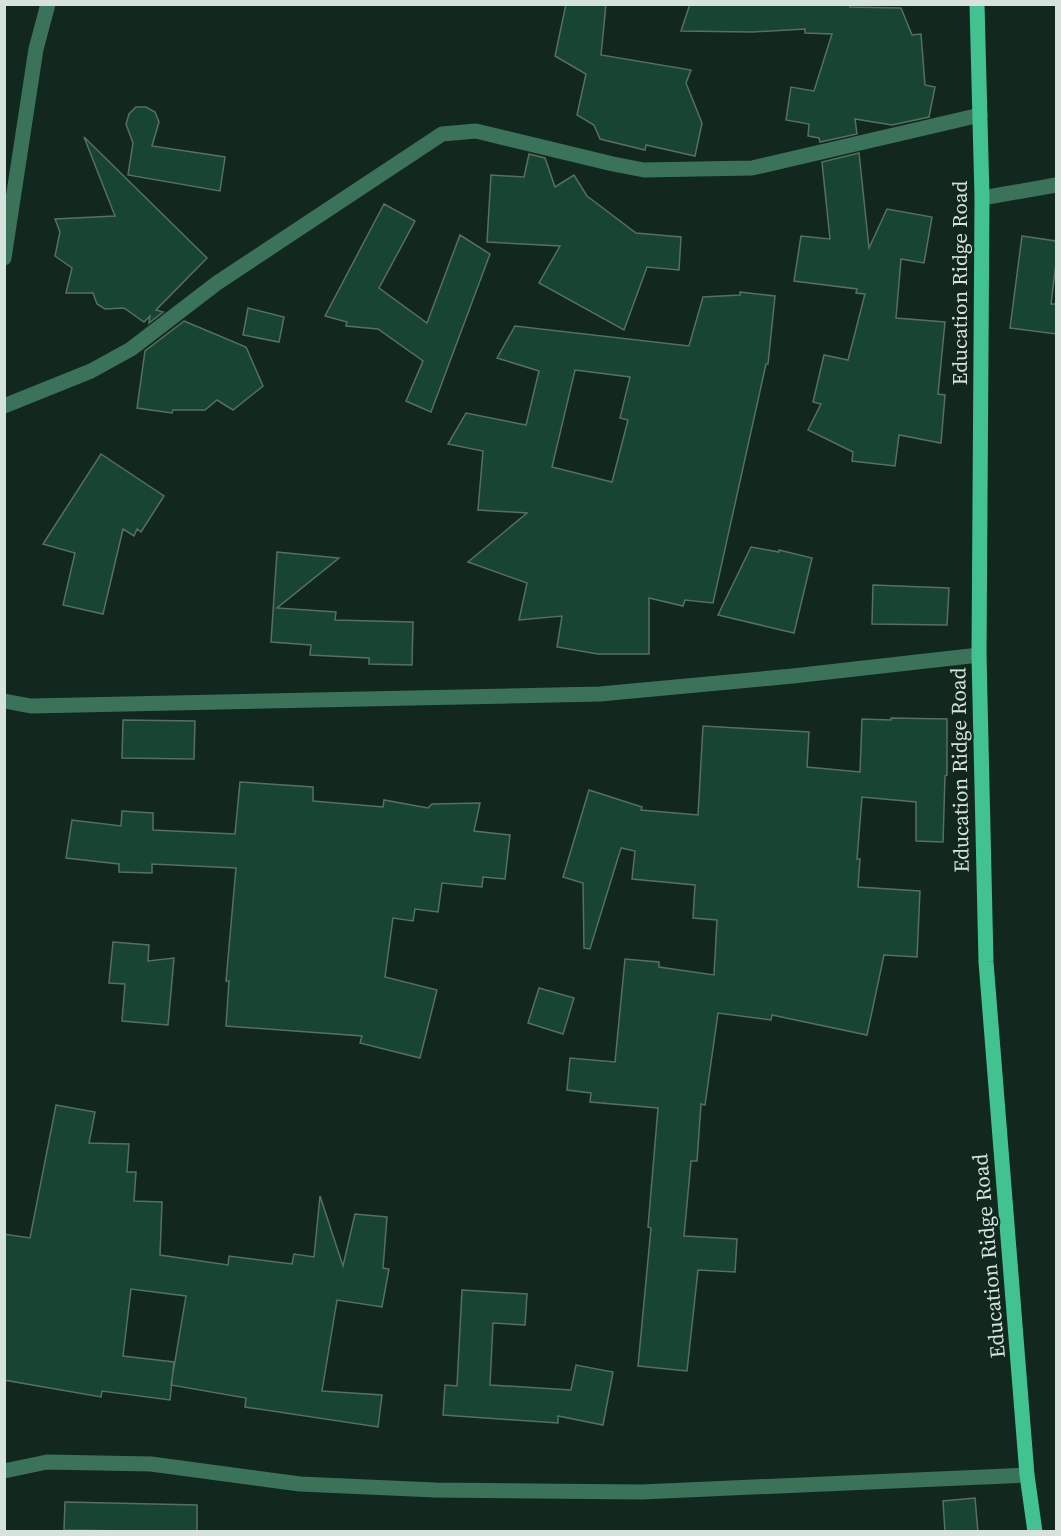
<svg xmlns="http://www.w3.org/2000/svg" width="1061" height="1536" font-family="'Source Serif 4',serif">
<style>
.building{fill:#184432;stroke:#576f63;stroke-width:1.5;fill-rule:evenodd}
.lines{fill:none;stroke-linecap:round;stroke-linejoin:round}
.minor{stroke:#3b725a;stroke-width:15}
.major{stroke:#43c291;stroke-width:15}
.labels{text-anchor:middle;stroke-width:4.5;stroke-linejoin:round;paint-order:stroke}
.street-label{font-size:21px;fill:#d6e3dc;stroke:#12281e}
</style>
<rect width="100%" height="100%" fill="#12281e"/>
<path class="building" d="M566 4H606L601 55 691 70 686 83 702 123 695 156 646 145 645 150 600 139 594 125 577 115 586 74 555 56Z
M690 4H851L850 7 901 8 912 35 921 34 925 85 935 87 929 117 892 125 855 119 857 134 820 142 819 138 808 136 809 124 786 120 791 87 814 91 832 34 805 33V29L752 32 681 31Z
M136 107H146L155 112 159 122 152 146 225 157 220 191 128 175 133 143 126 124 129 114Z
M84 137 207 258 156 310 163 312 149 323 150 316 144 322 124 308 105 309 97 304 93 293H66L72 268 55 256 60 232 55 219 115 216Z
M859 153 869 248 887 209 932 217 924 263 901 259 896 318 945 322 938 394 945 395 941 443 899 435 895 466 852 461 853 452 808 430 821 404 813 402 824 355 848 360 865 294 856 293 857 289 794 281 801 236 830 239 822 162Z
M529 154 545 158 555 187 574 175 587 196 636 233 681 237 679 270 647 267 624 330 539 283 560 246 487 242 491 175 524 177Z
M384 204 415 221 379 288 427 323 460 235 490 254 431 412 406 401 423 361 378 329 346 326 347 322 325 316Z
M1022 236 1056 241V263L1051 304H1056V334L1010 328Z
M740 292 775 296 768 364H766L713 603 685 600 683 606 649 598V654H598L557 647 562 616 519 620 527 583 468 562 527 513 478 510 483 451 448 444 466 413 526 425 539 371 497 358 515 326 689 346 703 297 740 295ZM575 370 630 377 620 418 628 420 612 482 552 467Z
M248 308 284 317 279 342 243 335Z
M184 321 246 347 263 386 233 410 217 400 205 410H173L172 413 137 408 145 351Z
M101 454 164 496 141 532 137 529 134 536 123 529 103 614 63 605 75 553 43 544Z
M751 547 779 552V550L812 558 794 633 718 615Z
M277 552 339 558 277 608 336 612 335 620 413 622 412 665 369 664V658L310 655 311 645 271 642Z
M873 585 949 588 947 625 872 624Z
M891 718 947 719V775L945 776 943 842 916 841V802L862 797 857 859H860L858 887 920 891 917 957 884 955 867 1035 772 1015 771 1020 718 1013 705 1105 701 1104 697 1161H691L684 1236 737 1239 735 1272 698 1270 687 1371 638 1366 651 1228 648 1227 658 1108 590 1102 591 1093 567 1090 570 1058 615 1062 625 959 659 962V967L714 975 717 920 693 918 695 885 632 879 635 851 621 848 590 949 584 948 583 883 563 877 589 790 642 807 641 810 698 815 703 726 809 732 807 767 860 772 862 719 891 720Z
M123 720 195 721 194 759 122 758Z
M240 782 313 787V801L383 807 384 800 428 808 432 804 480 803 474 831 510 835 505 879 483 877 482 887 442 883 438 912 415 909 413 921 393 918 385 977 437 990 420 1058 360 1043 362 1036 226 1026 229 981H226L236 868 152 864V873L119 872V864L66 858 72 820 121 826 122 811 153 813V830L235 834Z
M113 942 149 945 148 961 174 958 168 1025 122 1021 125 984 109 983Z
M539 988 574 998 563 1034 528 1023Z
M56 1105 95 1112 89 1143 129 1144 127 1172H136L134 1201 162 1202 160 1255 228 1265 229 1256 292 1264 294 1254 314 1257 320 1196 343 1266 355 1214 387 1217 383 1268 389 1269 382 1307 337 1300 322 1391 382 1395 378 1427 245 1407 246 1398 171 1385 186 1296 131 1289 123 1356 174 1362 170 1400 102 1391 101 1397 4 1380V1234L30 1238Z
M462 1290 527 1294 525 1325 493 1323 490 1385 571 1390 576 1365 613 1372 603 1425 558 1416V1423L443 1415 445 1385 457 1386Z
M975 1498 978 1532H945L943 1501Z
M65 1502 197 1505V1532L64 1530Z"/>
<g class="lines">
<path class="minor" d="M982 198 1056 185
M4 258 36 49 48 4
M4 406 91 371 131 349 217 283 442 134 476 131 613 164 644 170 752 168 980 115
M4 701 31 706 600 694 793 676 979 655
M4 1471 47 1462 151 1464 300 1484 435 1490 642 1492 1027 1475"/>
<path class="major" d="M977 4 982 198 979 655 986 962 1027 1475 1035 1532"/>
</g>
<g class="labels">
<g class="street-label">
<text transform="translate(960 283) rotate(-90)" y="7">Education Ridge Road</text>
<text transform="translate(960 770) rotate(-91)" y="7">Education Ridge Road</text>
<text transform="translate(989 1256) rotate(-95)" y="7">Education Ridge Road</text>
</g>
</g>
<rect width="1061" height="1536" fill="none" stroke="#d6e3dc" stroke-width="12"/>
</svg>
